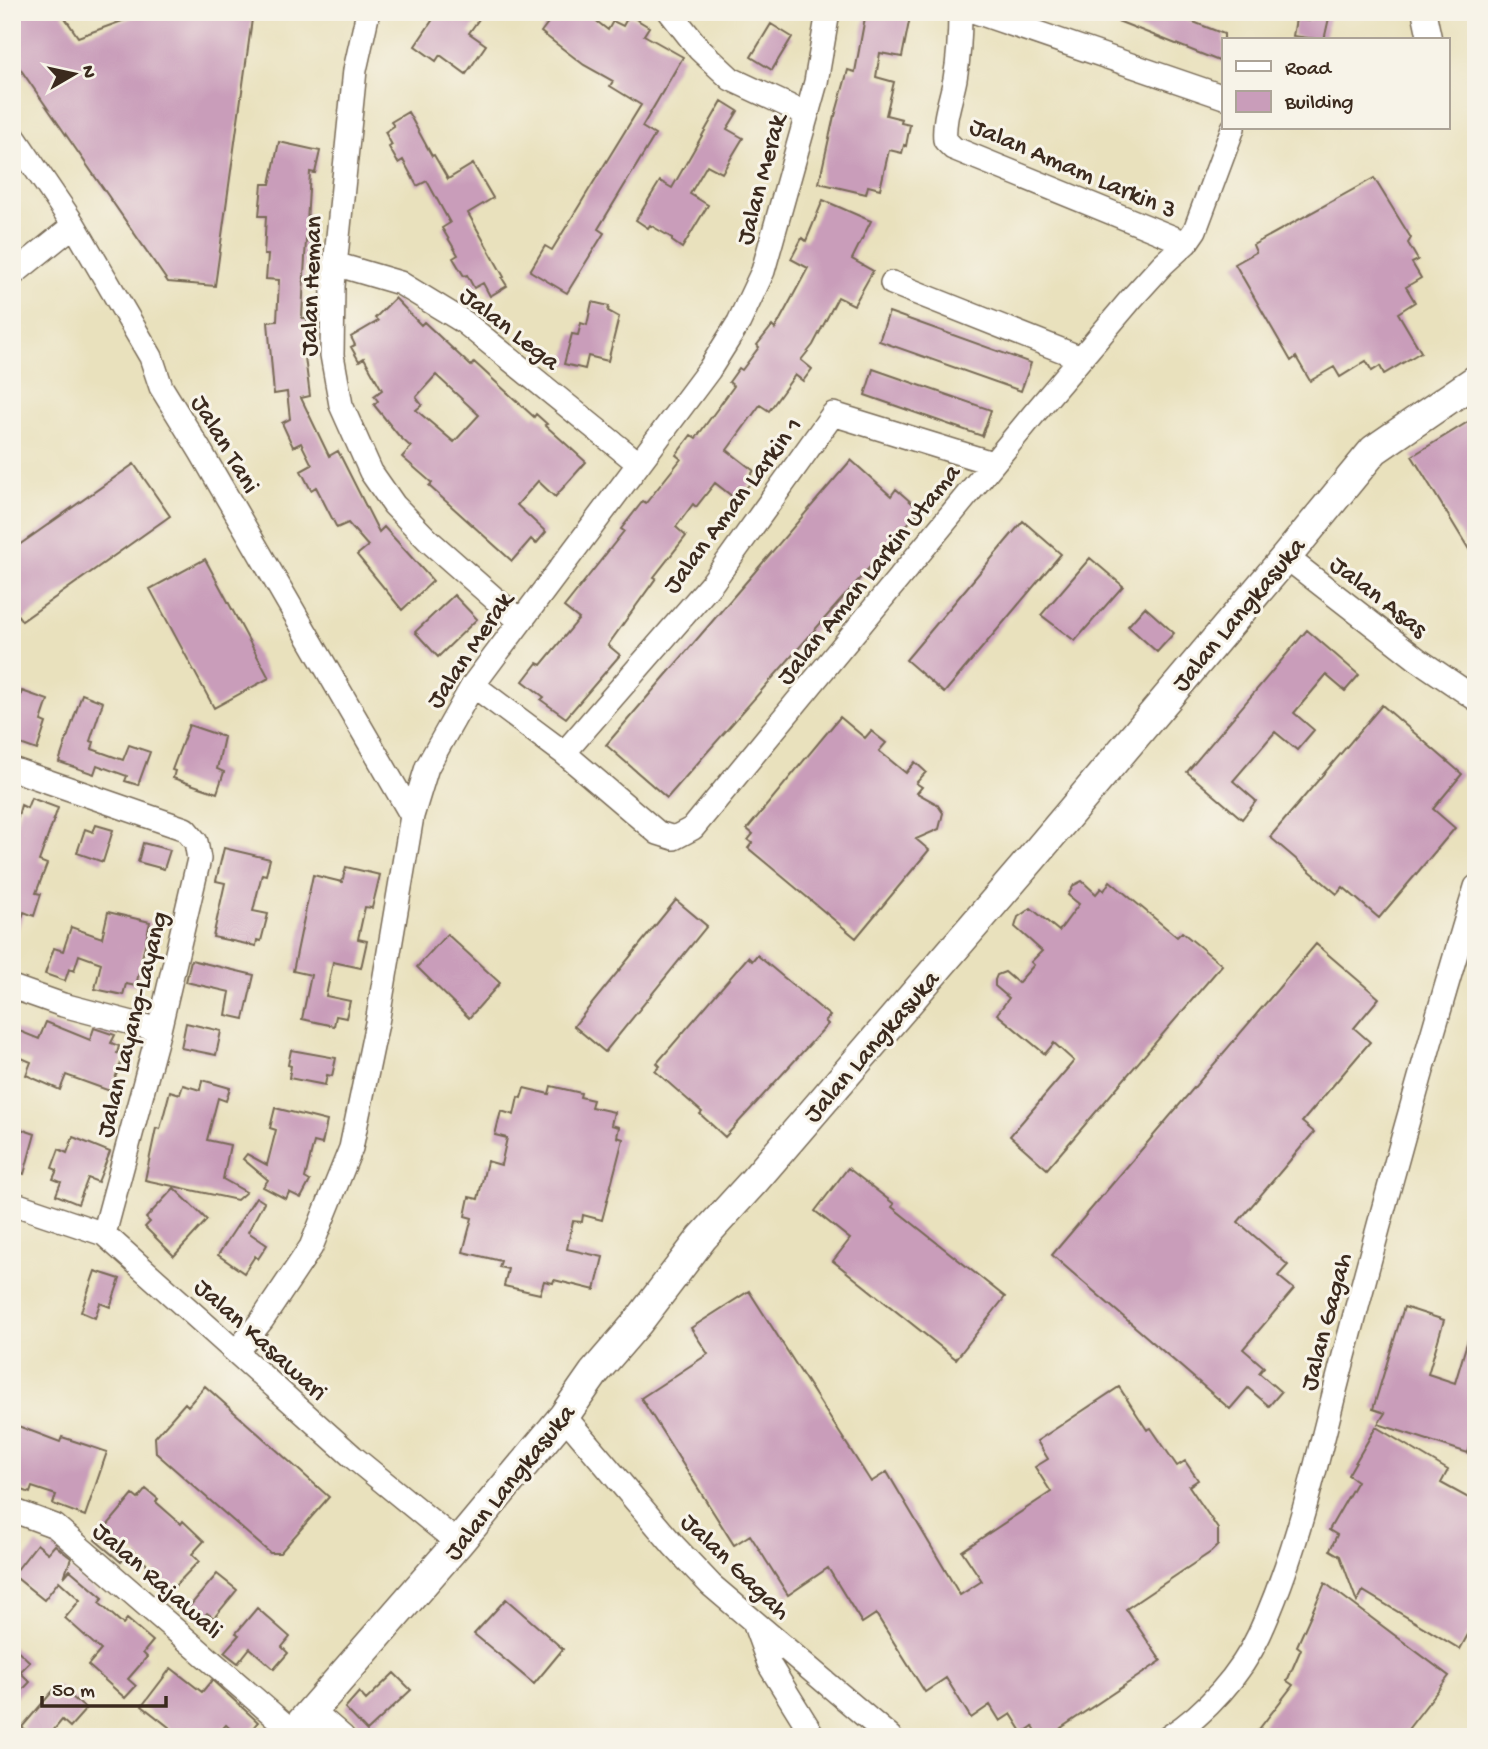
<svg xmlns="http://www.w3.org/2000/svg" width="1488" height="1749" font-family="'Gochi Hand',sans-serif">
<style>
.building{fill:#c99dba;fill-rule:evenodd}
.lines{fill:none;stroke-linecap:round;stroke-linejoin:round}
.minor-casing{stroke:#786a56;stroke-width:26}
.major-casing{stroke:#786a56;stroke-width:33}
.minor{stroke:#fff;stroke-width:23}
.major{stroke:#fff;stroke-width:30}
.labels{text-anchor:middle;stroke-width:6;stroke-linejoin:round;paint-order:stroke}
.street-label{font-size:26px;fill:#3b2a1e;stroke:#f7f3e8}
</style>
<rect width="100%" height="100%" fill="#f7f3e8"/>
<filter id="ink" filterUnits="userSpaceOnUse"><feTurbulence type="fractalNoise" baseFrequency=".0143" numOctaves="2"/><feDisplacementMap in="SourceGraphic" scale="14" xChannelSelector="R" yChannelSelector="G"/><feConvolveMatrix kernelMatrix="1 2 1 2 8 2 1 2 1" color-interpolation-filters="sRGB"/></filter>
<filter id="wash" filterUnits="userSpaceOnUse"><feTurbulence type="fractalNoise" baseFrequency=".00686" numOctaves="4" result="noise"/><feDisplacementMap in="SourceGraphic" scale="28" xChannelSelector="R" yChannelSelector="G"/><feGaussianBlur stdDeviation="1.57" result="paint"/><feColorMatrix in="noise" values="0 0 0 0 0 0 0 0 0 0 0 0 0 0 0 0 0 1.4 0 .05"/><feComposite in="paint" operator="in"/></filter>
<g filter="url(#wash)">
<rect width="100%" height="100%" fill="#e9e1bd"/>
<g id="blocks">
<path class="building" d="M12 12H61L78 37 147 12H253L215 286 168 282 12 57Z
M438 12H484L469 33 486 45 466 74 440 55 436 61 415 46Z
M556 12H585L608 30 613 21 623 26 629 15 649 27 644 35 683 57 642 127 655 135 598 229 604 233 567 293 530 271 545 246 552 250 641 105 610 86 613 81 584 65 541 32Z
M866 12H911L902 57 880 53 876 77 894 82 886 115 902 119 901 123 910 125 906 146 904 145 902 153 889 150 880 189 868 186 866 194 819 183 834 116H835L848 70 855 72Z
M1095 12H1168L1224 34V63Z
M1311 14 1329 18 1324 40 1293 36 1296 19 1309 21Z
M771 24 792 37 772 70 751 57Z
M722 101 738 111 727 129 743 138 722 173 707 165 690 194 708 205 682 248 672 241V238L650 225 648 228 636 220 660 181 672 188Z
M408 112 432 156 434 155 448 179 473 164 493 198 468 213 504 277 502 278 507 286 490 296 483 283 474 288 467 275 464 276 453 258 458 255 442 228 450 223 427 181 417 186 403 160 398 163 389 147 392 145 385 132 394 126 391 122Z
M279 142 320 151 315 173 310 172 304 275 302 318H307L309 342H303L310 396 301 398 329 456 338 451 379 532 384 527 433 581 402 610 357 555 368 546 348 523 337 528 316 487 311 490 301 471 312 465 301 443 293 447 282 423 290 419 287 392 274 394 268 322 277 321 279 280 266 279 268 255H264L266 216H259L262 184H270Z
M1374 178 1411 238 1408 243 1418 260 1412 263 1421 278 1406 287 1415 302 1398 313 1421 352 1384 374 1380 366 1372 371 1366 361 1340 377 1334 367 1310 381 1296 357 1291 361 1235 264 1256 252 1253 245Z
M823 200 871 221 852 259 873 271 854 305 838 297 813 345 801 360 812 369 803 381 795 375 769 411 760 405 727 450 754 471 747 479 751 482 737 500 715 483 696 507 693 504 676 527 686 536 654 577 656 578 608 645 620 655 566 718 541 700 544 697 523 681 537 663 541 665 579 619 564 607 624 531 621 529 643 501 646 503 681 459 676 455 691 435 696 438 734 386 729 382 739 368 742 370 759 347 757 345 772 326 775 329 808 268 791 259 802 238 806 241Z
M395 298 421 325 424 322 471 366 474 362 534 417 536 414 547 424 545 425 586 462 555 497 538 481 517 505 546 532 536 544 531 539 512 561 429 486 432 483 402 457 411 447 399 436 374 405 378 401 374 396 382 390 364 358 359 361 351 347 355 345 351 337 378 321 375 318ZM436 375 479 415 454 442 416 410 422 405 416 397Z
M592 302 609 306 608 311 619 317 608 361 588 356 585 369 564 364 572 334 578 335 581 323 587 325Z
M889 312 1031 363 1021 391 879 341Z
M873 369 991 410 982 436 865 395Z
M1476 417V561L1412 456Z
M851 460 891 496 896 489 920 510 667 798 606 745Z
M134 464 170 516 22 621 12 607V550Z
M1023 521 1061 554 944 693 906 660Z
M1090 558 1123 586 1075 641 1041 615Z
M205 559 269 678 214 708 150 589Z
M454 595 477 619 438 657 415 632Z
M1145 607 1174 633 1157 652 1128 626Z
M1307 630 1359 675 1345 691 1326 675 1294 713 1314 730 1297 750 1275 732 1233 781 1256 801 1242 819 1187 772Z
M22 691 48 700 41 721 46 723 37 750 12 741V720Z
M82 694 103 702 90 741 94 742 92 749 123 760 129 745 150 752 138 785 125 781 127 776 97 765 94 774 59 762Z
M1382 705 1462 774 1433 809 1455 828 1379 918 1343 887 1337 894 1270 837Z
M840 717 865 738 871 731 886 743 879 751 906 773 915 762 926 772 916 783 922 787 917 793 937 804 943 813 939 829 916 839 929 850 856 938 748 848 752 843 748 840 753 834 747 829Z
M189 725 224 737 217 769 224 772 217 793 173 778 175 771 172 770Z
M31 798 58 808 39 861 47 864 36 893 41 894 34 916 24 912 14 941 12 940V838L21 805 27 808Z
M96 825 113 830 103 862 77 853 85 829 93 832Z
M143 843 170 850 164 869 138 862Z
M224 848 270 859 266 875 262 874 253 911 268 914 261 941 257 940 256 946 213 937 225 883 216 881Z
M346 867 380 875 372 908 365 907 358 939 367 941 361 968 333 962 326 996 350 1001 346 1018 336 1016 334 1026 302 1019 311 975 293 971 313 875 342 882Z
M1082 881 1096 894 1101 888 1104 891 1110 881 1177 937 1182 932 1222 965 1047 1169 1010 1136 1074 1061 1054 1043 1045 1054 997 1014 1009 998 995 986V980L997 975 1005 972 1018 983 1034 965 1031 962 1042 951 1015 927 1018 917 1031 908 1059 931 1079 904 1068 895 1074 885Z
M676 900 707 926 605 1052 574 1026Z
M108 912 150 922 136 986 126 984 123 995 95 989 101 963 79 955 74 971 69 969 65 981 45 974 54 948 63 951 71 927 102 938Z
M447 934 500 983 469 1018 417 967Z
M1316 944 1379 998 1354 1028 1370 1042 1302 1122 1314 1132 1238 1222 1288 1265 1278 1276 1294 1289 1243 1349 1264 1367 1259 1373 1281 1392 1269 1406 1248 1388 1230 1409 1052 1255Z
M757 955 830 1016 825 1021 828 1024 725 1137 700 1114 702 1112 655 1071 660 1066 657 1063 748 957 752 961Z
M191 960 254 975 244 1019 226 1015 230 992 186 982Z
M46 1022 90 1040 94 1028 115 1035 111 1043 119 1046 117 1053 124 1055 110 1091 66 1075 60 1090 26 1075 31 1062 12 1054V1028L39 1039Z
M186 1023 221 1031 216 1055 181 1048Z
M291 1050 336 1058 332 1076 327 1075 325 1085 289 1078 291 1066 288 1065Z
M202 1080 230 1088 226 1101 218 1098 207 1140 230 1145 223 1179 246 1192 237 1200 145 1180 156 1128 160 1129 170 1091 180 1094 183 1085 200 1090Z
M551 1086 581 1093 580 1097 593 1100 591 1107 614 1112 611 1125 619 1127 617 1137 623 1139 602 1220 583 1215 582 1222 573 1221 567 1249 603 1257 595 1290 554 1280 553 1283 544 1281 540 1294 504 1286 508 1269 499 1267 501 1261 463 1252 472 1218 465 1216 469 1197 478 1199 487 1161 501 1165 507 1138 495 1135 501 1111 514 1115 518 1097 521 1098 524 1088 549 1094Z
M275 1108 327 1121 322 1144 314 1142 305 1178 310 1181 301 1198 289 1192 286 1199 263 1187 268 1180 243 1159 247 1154 267 1165 276 1130 270 1128Z
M12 1126 35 1134 24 1174 12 1170Z
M73 1137 110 1152 98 1182 88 1178 78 1204 56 1195 61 1182 53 1179 57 1170 52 1168 59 1149 67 1153Z
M848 1168 894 1204 892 1207 1005 1297 956 1359 833 1261 850 1239 815 1211Z
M174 1188 207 1220 174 1256 145 1227 150 1222 146 1218Z
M256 1197 264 1202 248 1232 267 1245 258 1259 255 1256 244 1273 218 1255Z
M95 1271 120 1279 110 1307 100 1303 95 1318 81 1312Z
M749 1291 871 1482 887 1472 960 1595 982 1581 962 1551 1051 1492 1035 1467 1048 1459 1037 1441 1119 1387 1147 1430 1151 1428 1177 1466 1185 1461 1198 1480 1189 1486 1218 1529V1545L1211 1552 1126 1609 1161 1661 1061 1728 1064 1731 1055 1737H1040L1033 1726 1023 1733 1011 1714 1000 1721 990 1705 971 1718 946 1678 925 1692 876 1614 862 1623 828 1568 788 1595 750 1535 734 1545 641 1398 708 1354 691 1328Z
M1404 1307 1444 1320 1428 1374 1455 1383 1472 1326H1476V1449L1470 1447 1468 1453 1378 1424 1385 1413 1373 1409Z
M205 1386 329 1497 280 1553H270L156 1453 155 1437 185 1403 188 1406Z
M18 1426 60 1442 62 1437 107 1452 85 1516 53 1504 56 1495 32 1487 30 1493 12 1486V1441Z
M1376 1427 1448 1470 1441 1483 1476 1502V1620L1460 1649 1363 1591 1357 1602 1340 1556 1330 1550 1337 1535 1329 1530 1357 1481 1348 1475Z
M146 1489 158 1499 156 1502 181 1524 183 1521 204 1541 192 1554 199 1561 172 1589 132 1550 121 1562 95 1540 133 1495 138 1499Z
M37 1544 48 1553 55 1545 62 1551 71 1558 64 1577 70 1570 103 1598 99 1603 123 1624 127 1619 153 1641 143 1653 147 1657 128 1679 136 1686 125 1698 88 1665 101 1650 65 1618 80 1600 59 1581 44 1600 13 1575Z
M217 1574 237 1590 214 1618 207 1613 203 1618 189 1607Z
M1325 1583 1449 1676 1402 1737H1253L1293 1685 1287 1681 1301 1649 1297 1646Z
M506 1599 563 1649 534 1684 474 1634Z
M257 1608 290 1637 282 1647 288 1653 274 1669 250 1648 238 1663 224 1652 239 1635 236 1633Z
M12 1645 30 1662 20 1672 30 1682 12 1701Z
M171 1668 202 1692 212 1680 258 1722 245 1737H239L226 1725 215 1737H162L170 1728 142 1706Z
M394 1673 411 1690 367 1731 345 1708 359 1692 366 1700Z
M58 1685 86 1709 70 1727 62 1720 48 1737H33L22 1727Z"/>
</g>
</g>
<g filter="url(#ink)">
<use href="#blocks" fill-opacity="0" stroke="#786a56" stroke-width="2"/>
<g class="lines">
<g class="minor-casing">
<path id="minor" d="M368 12 355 70 333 286 332 355 341 405 371 472 394 505 428 540 520 621
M670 12 699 49 731 79 806 114
M960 12C960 35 959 57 955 79 951 100 943 119 945 140L953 148 1186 243
M976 12 1224 97
M1424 12 1430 40
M12 134 74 225 151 357 161 387 201 452 412 816
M335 264 400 283 464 322 638 463
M12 275 74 225
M892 283 1081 358
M1286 557 1417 659 1476 699
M473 685 564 753 658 833 674 838 693 828 1033 415 1132 298 1163 264 1186 243 1195 230 1233 128
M564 753 712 583 833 414 992 463
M12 769 185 829 196 842 199 859 159 1030 104 1234
M12 987 63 1005 159 1030
M12 1203 104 1234 353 1457 458 1543
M236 1352 262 1320 311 1247 351 1148 377 1023 412 816 427 767 473 685 709 370 739 322 763 271 816 82 828 12
M564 1416 674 1546 711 1585 890 1737
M12 1510 55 1526 293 1732
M755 1625 770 1666 814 1737
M313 1711 343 1737
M1169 1737C1206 1713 1241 1674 1259 1635 1302 1542 1321 1439 1348 1341 1388 1189 1430 1038 1476 887"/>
</g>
<g class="major-casing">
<path id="major" d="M289 1737 458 1543 564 1416 594 1373 638 1322 702 1238 754 1181 1031 859 1286 557 1374 450 1476 380"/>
</g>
<use href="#minor" class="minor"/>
<use href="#major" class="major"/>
</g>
</g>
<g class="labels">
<g class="street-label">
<text transform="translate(1074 166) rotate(23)" y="9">Jalan Amam Larkin 3</text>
<text transform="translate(759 179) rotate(-75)" y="9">Jalan Merak</text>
<text transform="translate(309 286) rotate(-88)" y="9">Jalan Heman</text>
<text transform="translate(511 327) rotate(38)" y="9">Jalan Lega</text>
<text transform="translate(227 443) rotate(59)" y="9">Jalan Tani</text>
<text transform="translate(731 504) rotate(-53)" y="9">Jalan Aman Larkin 1</text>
<text transform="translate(867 573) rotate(-51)" y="9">Jalan Aman Larkin Utama</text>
<text transform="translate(1380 595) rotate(38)" y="9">Jalan Asas</text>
<text transform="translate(1237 613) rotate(-50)" y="9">Jalan Langkasuka</text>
<text transform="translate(468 649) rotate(-56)" y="9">Jalan Merak</text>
<text transform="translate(130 1024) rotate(-76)" y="9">Jalan Layang-Layang</text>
<text transform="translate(870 1045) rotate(-49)" y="9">Jalan Langkasuka</text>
<text transform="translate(1324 1321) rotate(-75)" y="9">Jalan Gagah</text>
<text transform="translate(262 1338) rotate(42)" y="9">Jalan Kasawari</text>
<text transform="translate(508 1481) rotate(-51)" y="9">Jalan Langkasuka</text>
<text transform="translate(737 1565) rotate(44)" y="9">Jalan Gagah</text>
<text transform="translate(159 1579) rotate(41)" y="9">Jalan Rajawali</text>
</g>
</g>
<rect width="1488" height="1749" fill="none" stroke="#f7f3e8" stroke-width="42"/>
<rect x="1222" y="38" width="228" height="91" fill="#f7f3e8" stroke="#aca397" stroke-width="2"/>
<rect x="1236" y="61" width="35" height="10" fill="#ffffff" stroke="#aca397" stroke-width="2"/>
<text x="1285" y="74" font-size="21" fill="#3b2a1e">Road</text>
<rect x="1236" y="91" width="35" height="21" fill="#c99dba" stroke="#aca397" stroke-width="2"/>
<text x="1285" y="108" font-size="21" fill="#3b2a1e">Building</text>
<g transform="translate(74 74) rotate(81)" stroke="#f7f3e8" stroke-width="5" paint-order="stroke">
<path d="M0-5L12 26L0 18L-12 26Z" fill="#3b2a1e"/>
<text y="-10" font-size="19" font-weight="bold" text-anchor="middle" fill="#3b2a1e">N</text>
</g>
<path d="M42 1696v10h124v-10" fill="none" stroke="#3b2a1e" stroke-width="3.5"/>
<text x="52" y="1696" font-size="21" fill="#3b2a1e" stroke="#f7f3e8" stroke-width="5" paint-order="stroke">50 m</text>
</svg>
